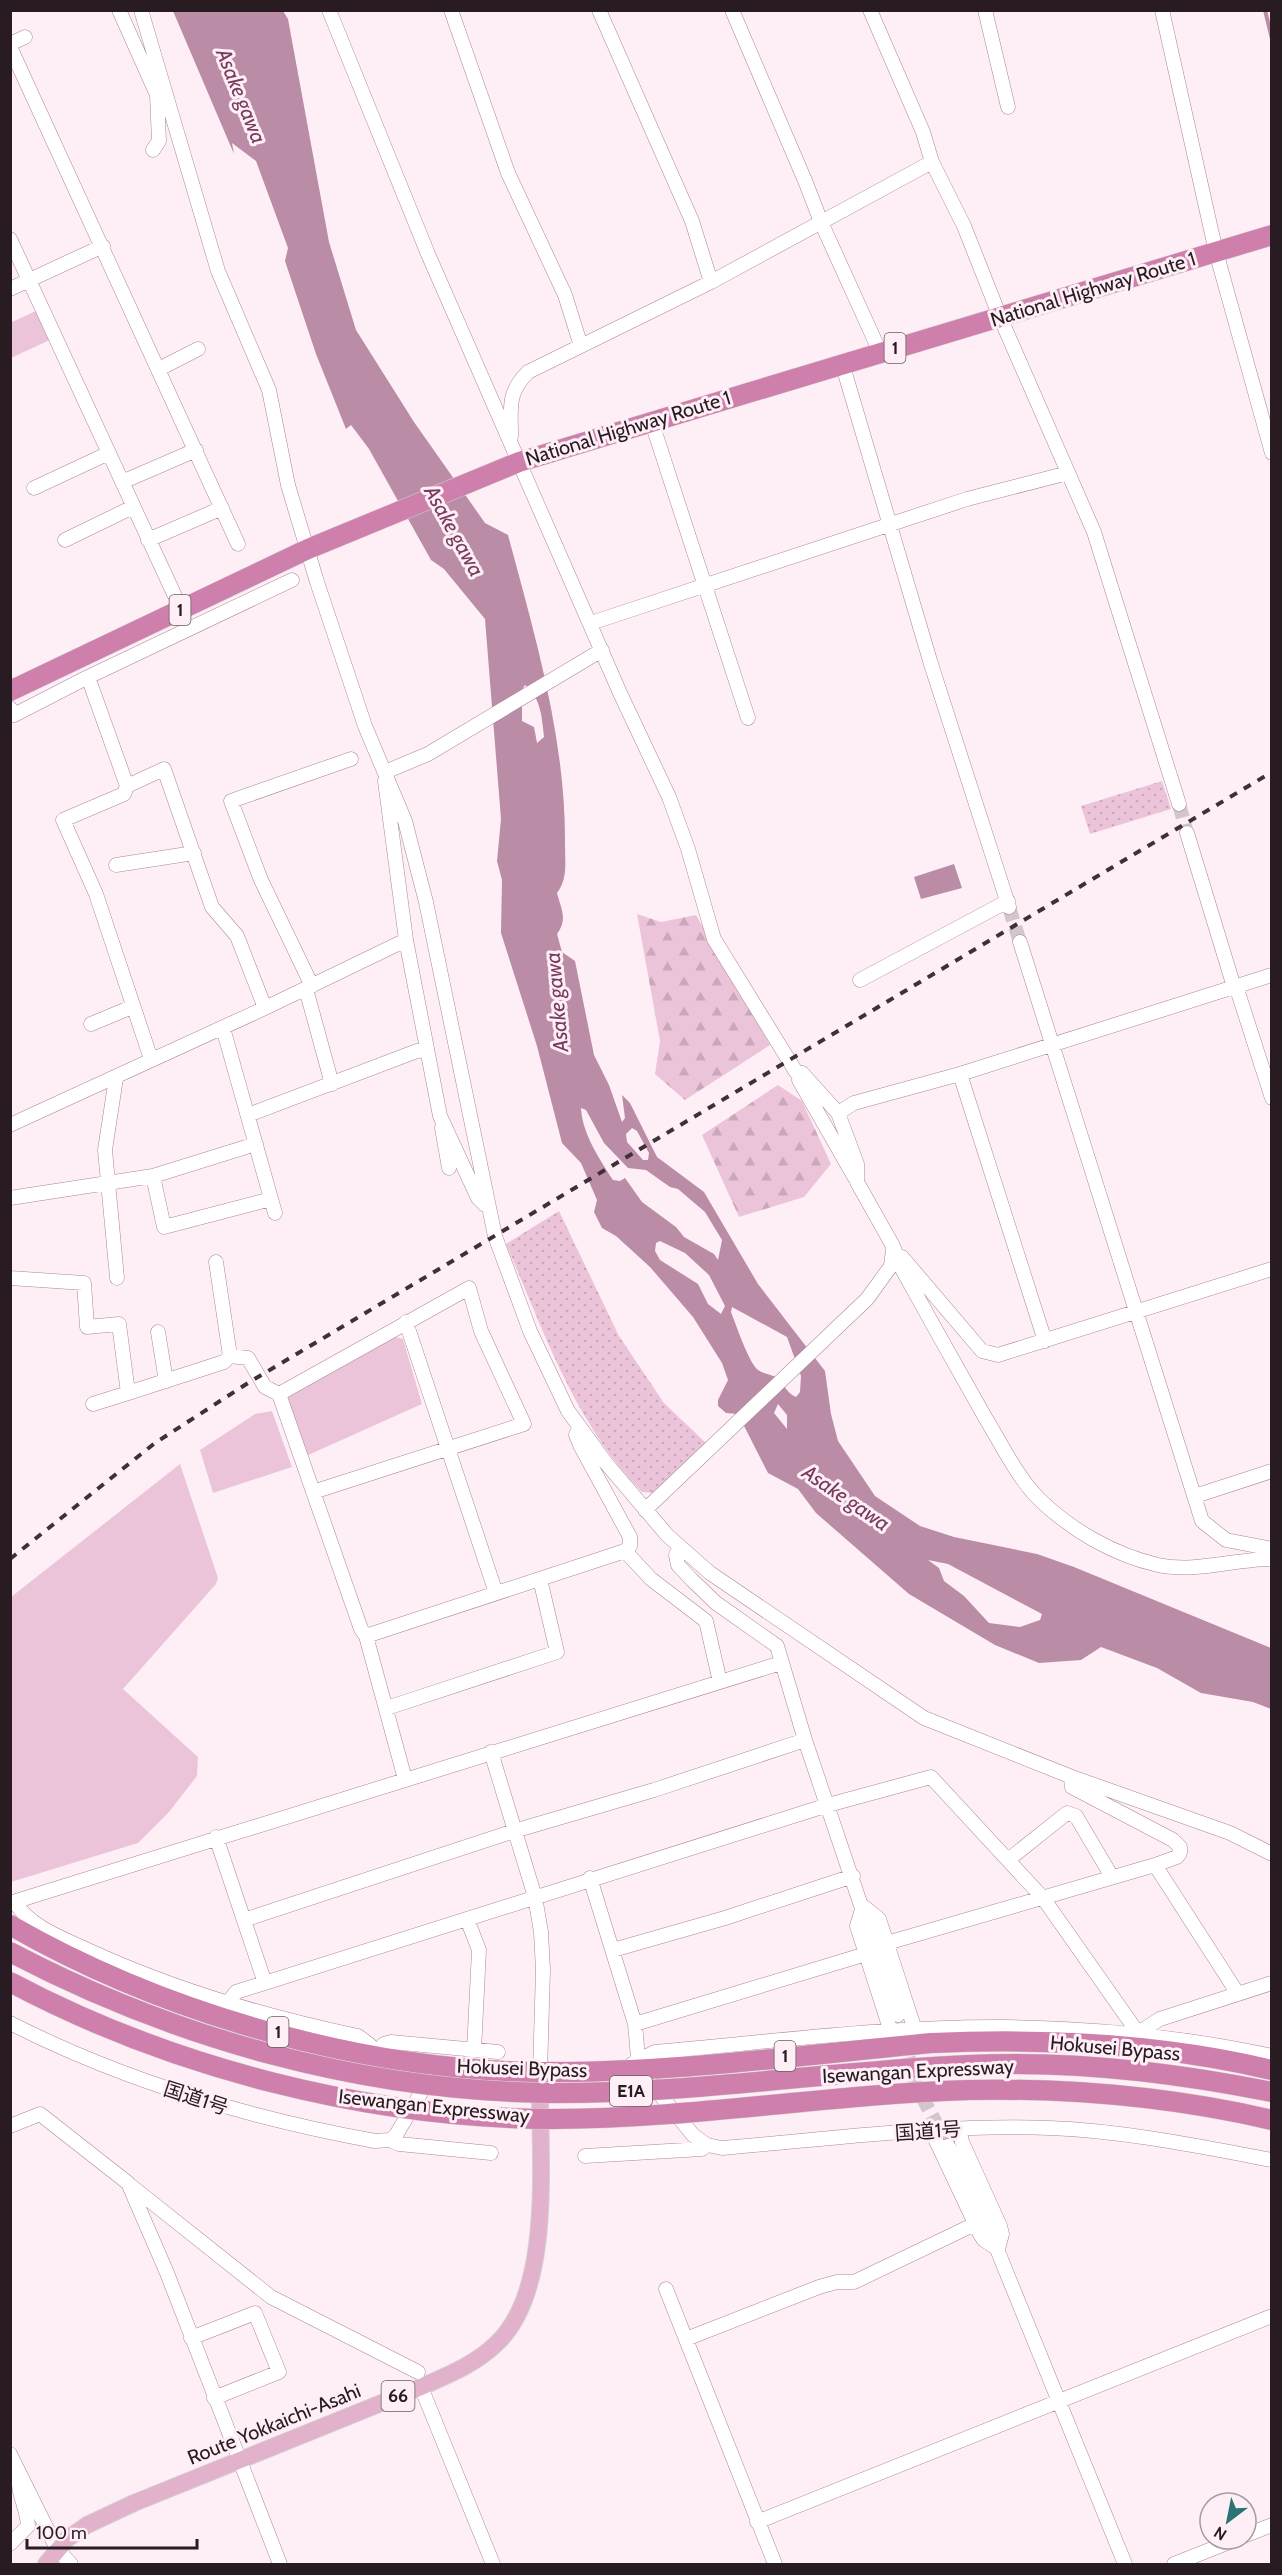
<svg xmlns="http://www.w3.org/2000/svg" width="1282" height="2575" font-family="Cabin,'Noto Sans JP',sans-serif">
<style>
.grass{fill:url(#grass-dots)}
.forest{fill:url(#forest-firs)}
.park{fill:#ecc4d9}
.water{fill:#ba8ca5;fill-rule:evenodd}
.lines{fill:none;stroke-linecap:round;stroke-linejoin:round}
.stream{stroke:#ba8ca5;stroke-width:4}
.minor-tunnel{stroke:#d3c5cc;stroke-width:14;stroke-dasharray:14 7;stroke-linecap:butt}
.minor-casing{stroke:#aa8799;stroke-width:15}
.major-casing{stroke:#d4d1d3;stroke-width:18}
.highway-casing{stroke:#d4d1d3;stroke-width:21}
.minor{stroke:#fff;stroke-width:14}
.major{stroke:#e2b2cd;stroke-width:16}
.highway{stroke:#ce7fab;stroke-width:20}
.rail{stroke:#3f3038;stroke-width:4;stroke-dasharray:8 8;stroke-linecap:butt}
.highway-bridge-casing{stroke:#d4d1d3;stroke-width:21;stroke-linecap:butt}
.highway-bridge{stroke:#ce7fab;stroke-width:20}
.labels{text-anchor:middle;stroke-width:6;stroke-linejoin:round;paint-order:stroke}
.shield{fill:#feeff7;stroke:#695b62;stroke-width:1.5}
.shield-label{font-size:18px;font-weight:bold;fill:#291b22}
.street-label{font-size:20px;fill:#291b22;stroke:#feeff7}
.water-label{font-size:21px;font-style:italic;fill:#783c5f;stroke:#feeff7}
</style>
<defs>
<pattern id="grass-dots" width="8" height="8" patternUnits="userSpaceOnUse" patternTransform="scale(1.5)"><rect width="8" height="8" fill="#ecc4d9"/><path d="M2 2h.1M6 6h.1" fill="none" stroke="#caa8ba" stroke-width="1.8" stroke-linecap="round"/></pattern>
<pattern id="forest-firs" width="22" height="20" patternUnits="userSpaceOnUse" patternTransform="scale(1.5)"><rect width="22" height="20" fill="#ecc4d9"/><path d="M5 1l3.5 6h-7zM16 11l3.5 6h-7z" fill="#caa8ba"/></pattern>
</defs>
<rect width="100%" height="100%" fill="#feeff7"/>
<path class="grass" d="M1162 781 1171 809 1090 834 1081 806Z
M559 1211 619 1336 664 1403 706 1443 656 1493 642 1492C575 1425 543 1329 506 1244Z"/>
<path class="forest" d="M637 914 661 922 696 915 770 1045 685 1100 655 1074 660 1041Z
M778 1085 802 1101 831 1164 804 1197 739 1217 702 1135Z"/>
<path class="park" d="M38 310 52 339 11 358 10 323Z
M395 1337 403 1339 422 1404 306 1456 286 1400 288 1397Z
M272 1411 292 1467 213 1493 200 1450 255 1414Z
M180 1464 218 1578 216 1584 123 1689 198 1757 197 1776 169 1812 138 1843 11 1882V1597Z"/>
<path class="water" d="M173 11H283L288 19 329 242 356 330 414 422 485 523 508 535C535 636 566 739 565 845 565 862 568 879 557 893 561 909 568 919 557 934L562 952 575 961 594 1055 609 1085 622 1122 625 1118 622 1095 630 1103 657 1157 704 1192 758 1284 825 1371 831 1414 838 1441 875 1496 920 1526 954 1537 1037 1554 1074 1567 1271 1648V1709L1253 1702 1201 1693 1157 1668 1101 1647 1081 1660 1039 1663 995 1645 909 1594 816 1513 798 1489 768 1473 738 1414 726 1413 718 1406V1400L728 1380 722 1363 693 1317 650 1267 616 1236 602 1228 594 1212 597 1200 581 1163 562 1143 537 1046 501 933 502 880 497 861 501 819 485 619 444 569 431 560 369 449 351 425 346 429 316 354 285 261 288 248 256 161 232 143 234 154ZM525 685C541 697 542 719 544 737L537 743 534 727 522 721V690ZM581 1108 586 1110 604 1143 628 1168 646 1170 670 1187 678 1189 705 1212 722 1240 718 1260 714 1254 684 1237 676 1227 642 1202 625 1178 620 1181 613 1180C600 1160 582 1133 581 1108ZM632 1128 637 1131 649 1153 648 1160H643L627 1142 626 1134ZM660 1241 685 1253 709 1275 725 1306 721 1314 708 1304 698 1284 660 1260 655 1251 656 1243ZM732 1307 787 1337 801 1376 800 1392 796 1397C786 1393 784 1383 776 1377 770 1374 764 1374 758 1370 749 1363 736 1325 731 1312ZM778 1404 787 1415V1429L774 1413ZM928 1560 948 1564 1042 1614 1040 1620 1020 1627 989 1623 964 1596 944 1581 939 1568Z
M954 864 962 888 921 899 914 877Z"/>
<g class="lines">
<path class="stream" d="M1265 10 1272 39"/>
<path class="minor-tunnel" d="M1179 804 1187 833
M1009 907 1020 942
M903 2037 916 2085 948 2146"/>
<g class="minor-casing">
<path id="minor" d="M119 10 157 95H160
M141 10 218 271 269 390 288 485 317 582 365 726 405 821 426 902 495 1236 530 1331 568 1411 606 1463 667 1535 710 1573 924 1718 1072 1777 1230 1833 1272 1854
M329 10 428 254 620 693 669 797 688 849 714 939 796 1072 802 1073 838 1113 857 1164V1182L893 1246 901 1267C929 1318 957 1368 986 1419 1002 1445 1017 1477 1039 1499 1071 1530 1114 1555 1158 1565 1195 1573 1234 1559 1272 1559
M451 10 508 173 565 295 581 346
M599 10 692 221 711 282
M732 10 806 183 821 222 880 352
M870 10 923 132 932 162 964 226 1000 317 1094 532 1179 804
M985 10 1008 107
M1162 10 1216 252 1272 453
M10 44 25 37
M10 47 238 544
M153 150 159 141 157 95
M10 239 174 594
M10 289 103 246
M842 363 931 664 1009 907
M159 369 198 349
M651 420 748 718
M511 436C511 407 507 393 528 372L711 282 932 162
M122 482 196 450
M34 488 109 453
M65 540 133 507
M148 540 222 508
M591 623 967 499 1068 473
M88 677 292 580
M10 708 14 715 88 677 127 786
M385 772 428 754 602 650
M385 781 406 940 440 1116 478 1198 485 1205
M1187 833 1234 987
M116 865 194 853
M1020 942 1202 1521 1226 1540 1272 1549
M860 980 1008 901
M312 986 261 880 231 801 351 759
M1236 986 1272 1098
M306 989 332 1084
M91 1024 132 1007
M223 1028 275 1213
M151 1059 96 894 63 820 124 794 127 786 164 769 212 907 237 936 265 1008
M960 1074 1045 1341
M116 1078 105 1150 117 1278
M799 1080 855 1178
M838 1113 854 1103 960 1074 1272 975
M248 1115 417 1051 427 1050
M10 1125 265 1008 406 940
M442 1128 449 1168
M153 1176 164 1227 271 1199
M10 1198 153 1176 256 1144
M902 1257 982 1351 998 1355 1272 1269
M10 1278 84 1283 87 1327 119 1324 128 1393 224 1362 230 1356 216 1262
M406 1322 496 1593
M158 1332 166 1381
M230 1356 248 1358 265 1387 279 1394
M93 1404 128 1393
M313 1492 524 1424 481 1331 469 1288 279 1394 361 1629 366 1636 405 1779
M1195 1496 1272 1471
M645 1510 867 1299 891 1266 893 1250
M680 1547 676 1555 678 1565 692 1580 716 1603 777 1646 805 1740 898 2015
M625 1551 651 1579 706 1621 720 1682
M366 1636 625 1551 630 1546V1537L581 1447 576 1435 579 1429
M387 1708 557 1652 540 1579
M491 1752 535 1897 541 1932 543 1970 540 2072
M1072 1777V1787L1173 1840 1180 1847V1853L1177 1857 1155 1865
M216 1837 265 1983
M1008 1860 1067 1813 1076 1816 1112 1877
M590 1878 635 2024 639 2069 693 2135 707 2145 722 2148C831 2139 941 2124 1050 2128 1125 2131 1198 2146 1272 2160
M15 1902C29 1927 65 1939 90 1951 176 1990 266 2017 358 2036L370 2045 374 2054
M10 1903 781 1663
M863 1906 879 1919 915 2030
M863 1906 857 1926 891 2032
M467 1919 479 1950 474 2051
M244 1920 514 1831 654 1790 805 1740
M887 1943 1155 1865 1238 1994
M613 1950 725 1918 853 1876
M227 2004 236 1992 828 1805 931 1777 1043 1898 1138 2033
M10 2023C126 2082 249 2118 375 2141L390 2140 396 2135 429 2079
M635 2024 866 1954
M1138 2033 1160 2019 1272 1983
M374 2054 384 2044 391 2042 498 2052
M632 2064 655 2052C771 2042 888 2026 1005 2027 1095 2028 1184 2037 1272 2056
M10 2126 40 2114 128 2183 167 2273 280 2564
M959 2129 962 2142 1000 2226 1002 2234 998 2249
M931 2130 980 2234 984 2240 998 2249
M390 2140 399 2144 491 2153
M948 2146 977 2200 1125 2564
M585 2156 702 2149 707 2145
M130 2185 271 2297 418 2372
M666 2289 775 2564
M191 2338 255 2313 279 2372 214 2398
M686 2339 819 2287 837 2282H854L975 2224
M421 2387 493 2564
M10 2454 57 2549 71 2564
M757 2522 1272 2316
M1246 2535 1272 2525
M10 2544 28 2526C27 2506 17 2495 19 2474
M1174 2564 1237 2539"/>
</g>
<g class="major-casing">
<path id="major" d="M46 2564 67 2539 87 2525 134 2503 421 2387C448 2375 476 2364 497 2343 554 2289 539 2156 540 2082"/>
</g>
<g class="highway-casing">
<path id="highway" d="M10 691 308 549 519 462 1272 235
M10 1925C165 2014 364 2071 542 2072 672 2073 802 2055 931 2043 1045 2038 1160 2043 1272 2070"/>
</g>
<use href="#minor" class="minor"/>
<use href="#major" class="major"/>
<use href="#highway" class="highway"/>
<path class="rail" d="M10 1559 155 1443 248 1383 1272 772"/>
<g class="highway-bridge-casing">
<path id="highway-bridge" d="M10 1952C176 2039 362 2091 550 2093 690 2094 829 2071 969 2065 1070 2060 1173 2072 1272 2092
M10 1982C172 2068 367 2118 551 2119 691 2119 830 2094 970 2090 1071 2088 1173 2097 1272 2120"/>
</g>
<use href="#highway-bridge" class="highway-bridge"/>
</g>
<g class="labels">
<g class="shield">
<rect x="884.5" y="333" width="21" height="30" rx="4.5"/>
<rect x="169.5" y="595" width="21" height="30" rx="4.5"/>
<rect x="267.5" y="2017" width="21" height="30" rx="4.5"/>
<rect x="774.5" y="2041" width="21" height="30" rx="4.5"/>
<rect x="610" y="2076" width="42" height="30" rx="4.5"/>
<rect x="381.5" y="2381" width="33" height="30" rx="4.5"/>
</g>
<g class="shield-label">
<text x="895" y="354">1</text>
<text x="180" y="616">1</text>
<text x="278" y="2038">1</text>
<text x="785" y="2062">1</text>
<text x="631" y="2097">E1A</text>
<text x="398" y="2402">66</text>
</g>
<g class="street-label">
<text transform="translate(1093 289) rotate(-17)" y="7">National Highway Route 1</text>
<text transform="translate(628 428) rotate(-17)" y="7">National Highway Route 1</text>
<text transform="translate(1115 2048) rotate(5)" y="7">Hokusei Bypass</text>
<text transform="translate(522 2068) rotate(2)" y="7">Hokusei Bypass</text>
<text transform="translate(918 2071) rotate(-3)" y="7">Isewangan Expressway</text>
<text transform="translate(196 2098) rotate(18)" y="7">国道1号</text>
<text transform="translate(434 2106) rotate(6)" y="7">Isewangan Expressway</text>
<text transform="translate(928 2131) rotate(-4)" y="7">国道1号</text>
<text transform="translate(274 2424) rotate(-22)" y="7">Route Yokkaichi-Asahi</text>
</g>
<g class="water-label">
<text transform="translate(241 96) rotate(68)" y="7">Asake gawa</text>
<text transform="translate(454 531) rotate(61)" y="7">Asake gawa</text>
<text transform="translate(557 1002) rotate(-95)" y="7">Asake gawa</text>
<text transform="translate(846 1498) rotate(34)" y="7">Asake gawa</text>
</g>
</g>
<rect width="1282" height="2575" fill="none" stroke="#291b22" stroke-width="24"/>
<g transform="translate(1228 2521) rotate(212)"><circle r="28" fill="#feeff7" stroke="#a99aa2" stroke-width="1.5"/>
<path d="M0-4.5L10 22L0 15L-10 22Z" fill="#297474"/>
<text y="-9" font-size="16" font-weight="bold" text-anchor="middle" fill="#291b22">N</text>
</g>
<path d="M27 2539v9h170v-9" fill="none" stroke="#291b22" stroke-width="3"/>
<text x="36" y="2539" font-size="18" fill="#291b22" stroke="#feeff7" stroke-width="4.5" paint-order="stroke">100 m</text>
</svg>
